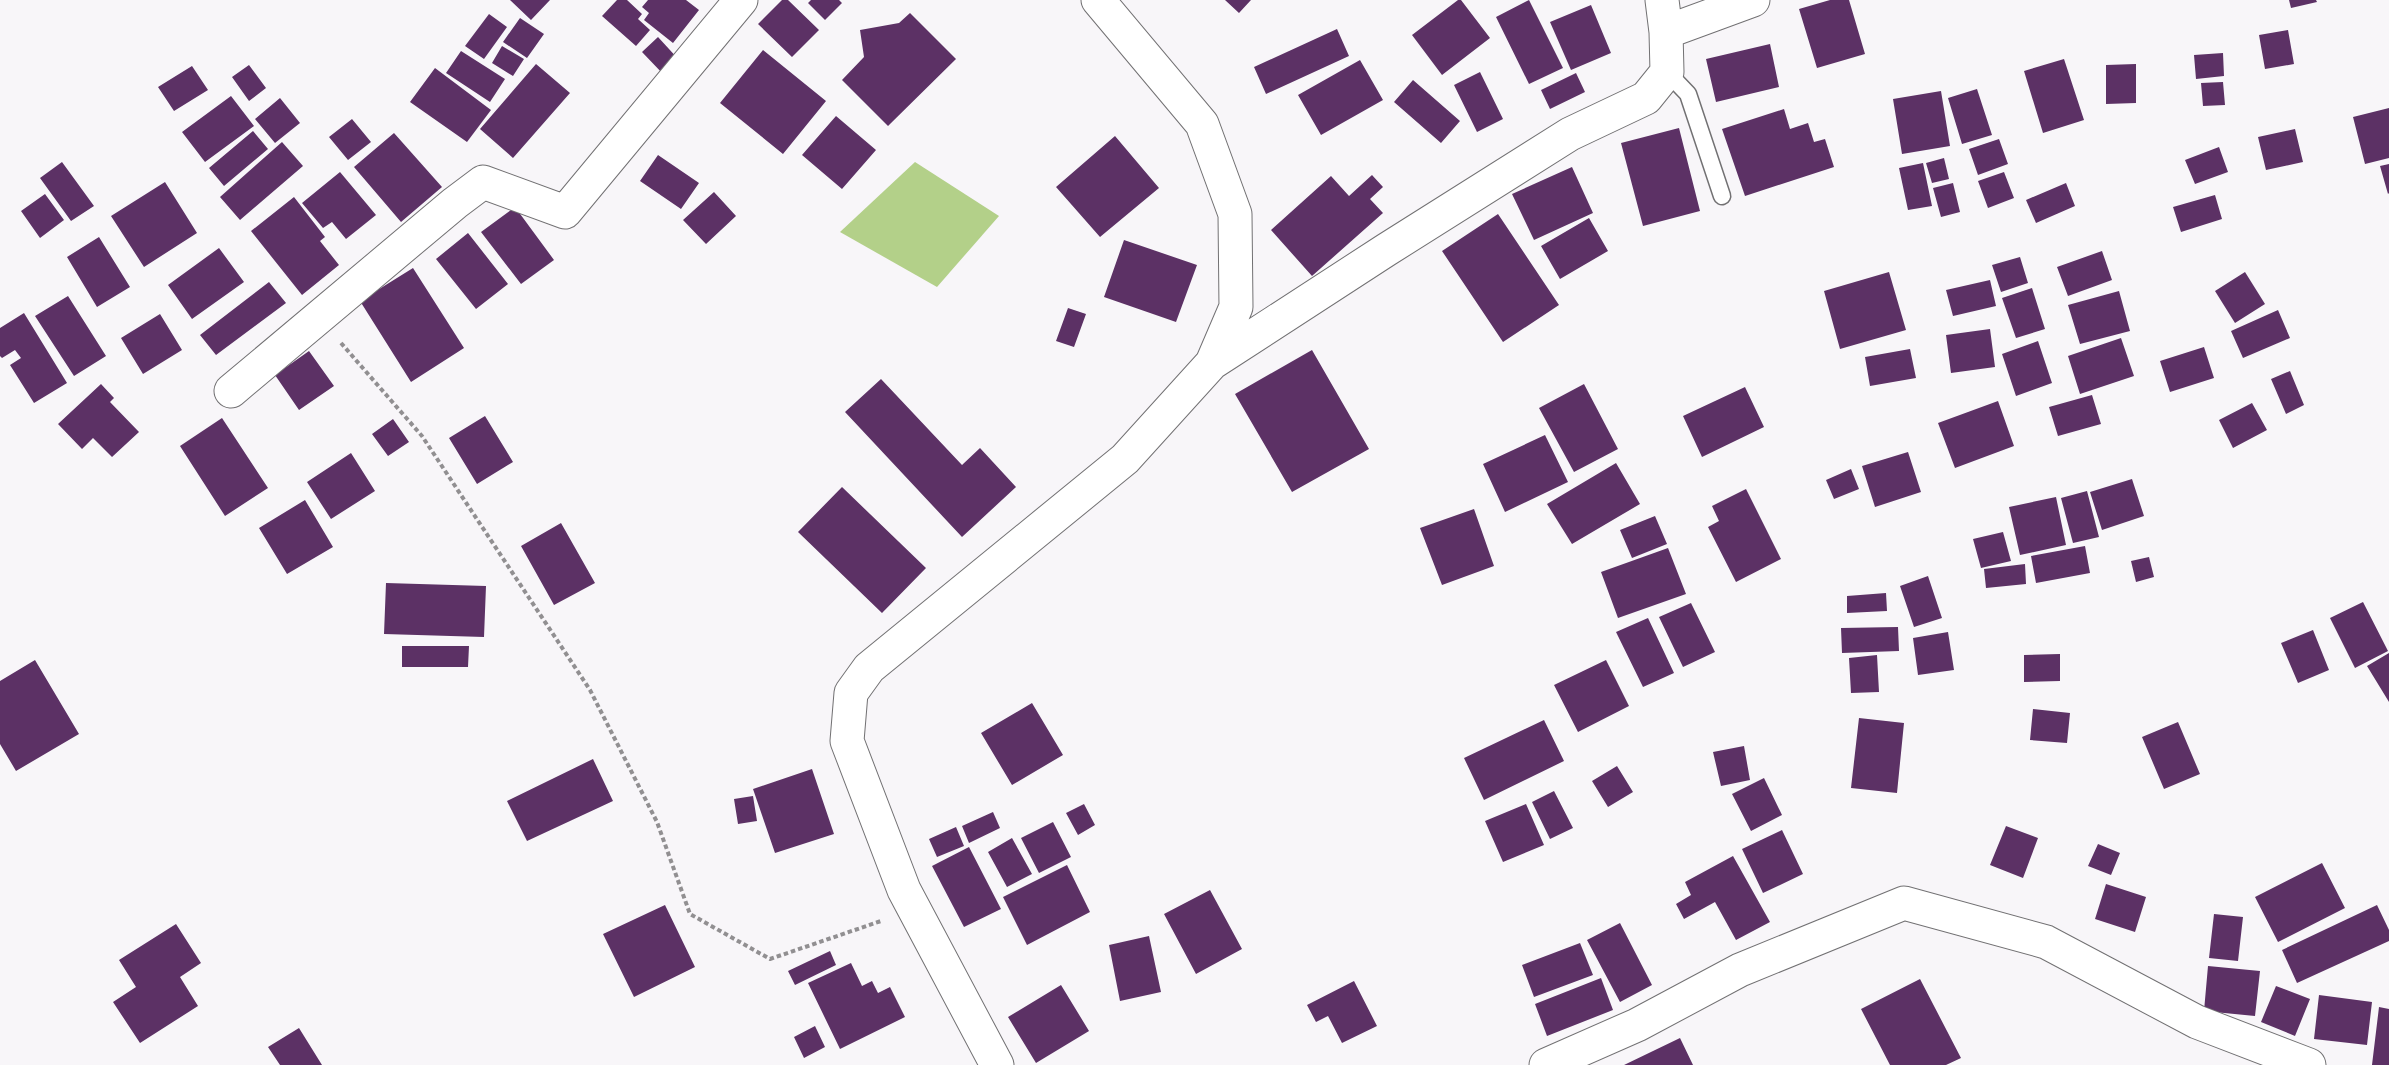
<svg xmlns="http://www.w3.org/2000/svg" width="2389" height="1065" font-family="'Nunito Sans',sans-serif">
<style>
.forest{fill:#b3d089}
.building{fill:#5c3165}
.lines{fill:none;stroke-linecap:round;stroke-linejoin:round}
.lane-casing{stroke:#727173;stroke-width:19}
.street-casing{stroke:#727173;stroke-width:35}
.path{stroke:#918f91;stroke-width:4;stroke-dasharray:4.5 3;stroke-linecap:butt}
.lane{stroke:#fff;stroke-width:16}
.street{stroke:#fff;stroke-width:33}
</style>
<rect width="100%" height="100%" fill="#f8f6f9"/>
<path class="forest" d="M915 162 999 216 937 287 840 232Z"/>
<path class="building" d="M510 0H550L531 20Z
M617 0H627L642 14 638 19 650 30 636 46 602 16Z
M648 0H686L699 10 673 43 644 20 649 13 642 7Z
M782 0H788L819 30 792 57 758 24Z
M811 0H839L842 3 825 20 808 3Z
M1225 0H1251L1239 13Z
M1458 0H1461L1490 38 1442 75 1412 35Z
M1529 0 1563 68 1529 84 1496 17Z
M1830 0H1849L1865 54 1817 68 1799 9Z
M2289 0H2316L2317 2 2291 8Z
M1591 5 1611 53 1571 70 1550 22Z
M910 13 956 59 888 126 842 80 864 57 860 30 899 23Z
M489 14 507 27 484 59 465 46Z
M520 18 544 34 527 58 503 42Z
M1337 29 1349 56 1266 94 1254 67Z
M2288 30 2294 64 2265 69 2259 35Z
M658 37 680 61 664 75 642 52Z
M1770 44 1779 87 1716 102 1706 59Z
M502 46 524 59 513 76 492 63Z
M763 50 826 101 783 154 720 103Z
M461 51 505 79 490 102 446 73Z
M2223 53 2224 76 2196 79 2194 55Z
M2064 59 2084 120 2043 133 2024 71Z
M1360 60 1383 100 1321 135 1298 95Z
M536 64 570 93 513 158 480 129Z
M2136 64V103L2106 104V65Z
M249 65 266 88 249 101 232 77Z
M192 66 208 90 174 111 158 87Z
M435 68 491 110 467 142 410 102Z
M1480 72 1503 119 1477 132 1454 85Z
M1576 73 1585 92 1550 109 1541 90Z
M1413 80 1460 121 1441 143 1394 102Z
M2223 82 2225 105 2203 106 2201 83Z
M1977 89 1992 135 1962 144 1948 98Z
M1941 91 1950 146 1902 154 1893 99Z
M231 96 254 126 205 162 182 132Z
M280 98 300 123 275 143 255 119Z
M2389 108V158L2365 164 2353 117Z
M1784 109 1790 129 1808 123 1814 142 1825 139 1834 167 1745 196 1722 129Z
M836 116 876 150 842 189 802 155Z
M352 119 371 142 348 160 329 137Z
M1679 128 1700 211 1643 226 1621 143Z
M2295 129 2303 162 2266 170 2258 137Z
M253 131 268 149 224 186 209 168Z
M394 133 442 187 401 222 354 167Z
M1115 136 1159 188 1100 237 1056 187Z
M1999 139 2008 164 1978 175 1969 149Z
M282 142 303 166 240 220 220 197Z
M2219 147 2228 172 2195 184 2185 160Z
M658 155 699 183 681 209 640 181Z
M1944 158 1949 179 1932 183 1926 163Z
M62 162 94 206 71 221 40 178Z
M1923 163 1932 206 1908 210 1899 168Z
M2389 164V193L2388 194 2380 166Z
M1572 167 1593 213 1534 240 1512 194Z
M340 172 376 215 346 239 332 222 323 228 302 203Z
M2004 172 2014 198 1988 208 1978 181Z
M1372 175 1383 187 1370 199 1383 213 1312 276 1271 230 1331 176 1349 196Z
M165 182 197 233 144 267 111 216Z
M1953 183 1960 212 1941 217 1933 188Z
M2066 183 2075 206 2036 223 2026 200Z
M714 192 736 216 706 244 683 220Z
M45 194 64 220 40 238 21 211Z
M2215 195 2222 219 2181 232 2173 207Z
M294 197 325 237 320 241 339 265 302 295 251 231Z
M515 207 554 260 521 284 481 232Z
M1498 214 1559 305 1503 342 1442 251Z
M1589 218 1608 251 1560 279 1541 246Z
M468 233 508 284 476 309 436 259Z
M99 237 130 287 97 307 67 257Z
M1124 240 1197 265 1176 322 1104 297Z
M219 248 244 282 192 319 168 285Z
M2102 251 2112 280 2068 296 2057 267Z
M2020 257 2028 283 2001 292 1992 265Z
M413 268 464 348 411 382 360 301Z
M1889 272 1906 330 1840 349 1824 291Z
M2245 272 2265 304 2235 323 2215 291Z
M1990 280 1996 306 1953 316 1946 290Z
M269 282 286 303 216 355 200 335Z
M2032 288 2045 329 2016 338 2002 298Z
M2119 291 2130 331 2080 344 2068 305Z
M68 296 106 356 74 376 35 316Z
M1068 308 1086 314 1074 347 1056 341Z
M2278 310 2290 338 2243 358 2231 331Z
M24 313 67 383 34 403 10 365 21 358 15 350 2 358 0 356V328Z
M160 314 182 350 143 374 121 338Z
M1990 329 1995 367 1951 373 1946 335Z
M2121 338 2134 376 2080 394 2068 356Z
M2038 341 2052 383 2016 396 2002 354Z
M2204 347 2214 378 2170 392 2160 361Z
M1910 349 1916 378 1870 386 1865 357Z
M1312 350 1369 449 1292 492 1235 394Z
M309 351 334 386 299 410 275 375Z
M2290 371 2304 405 2286 414 2271 379Z
M881 379 962 465 980 448 1016 487 962 537 845 412Z
M101 384 114 398 110 402 139 432 112 457 93 438 82 449 58 424Z
M1584 384 1618 449 1574 472 1539 408Z
M1745 387 1764 427 1702 457 1683 416Z
M2092 395 2101 424 2058 436 2049 407Z
M1998 401 2014 446 1955 468 1938 423Z
M2252 403 2267 430 2233 448 2219 420Z
M485 416 513 462 477 484 449 438Z
M222 418 268 488 225 516 180 446Z
M393 419 409 442 388 456 372 434Z
M1545 435 1568 482 1505 512 1483 464Z
M1908 452 1921 492 1875 507 1862 466Z
M351 453 375 491 331 519 307 482Z
M1616 463 1640 504 1572 544 1547 504Z
M1851 469 1859 489 1834 499 1826 480Z
M2132 479 2144 516 2102 530 2090 492Z
M842 487 926 568 882 613 798 532Z
M1746 489 1781 559 1736 582 1708 527 1719 521 1712 506Z
M2087 491 2099 537 2073 543 2061 498Z
M2056 497 2066 545 2020 555 2009 507Z
M305 500 333 547 287 574 259 528Z
M1474 509 1494 566 1442 585 1420 528Z
M1655 516 1667 544 1632 558 1620 530Z
M561 523 595 583 554 605 521 546Z
M2003 532 2011 561 1981 568 1973 539Z
M2085 546 2090 573 2036 583 2031 556Z
M1668 548 1686 594 1618 618 1601 572Z
M2149 557 2154 577 2136 582 2131 561Z
M2025 564 2026 584 1986 588 1984 569Z
M1928 576 1942 618 1914 627 1900 586Z
M386 583 486 586 484 637 384 634Z
M1886 593 1887 611 1847 613V596Z
M2363 602 2388 651 2355 668 2330 618Z
M1691 603 1715 652 1683 667 1659 617Z
M1648 618 1674 673 1643 687 1616 632Z
M1898 627 1899 651 1842 653 1841 628Z
M2313 630 2329 670 2298 683 2281 643Z
M1948 632 1954 670 1918 675 1913 638Z
M402 646H469L468 667H402Z
M2389 653V702L2367 666Z
M2060 654V681L2024 682V655Z
M1877 655 1879 692 1851 693 1849 658Z
M35 660 79 734 16 771 0 744V681Z
M1606 660 1629 706 1578 732 1554 685Z
M1032 703 1063 755 1012 785 981 733Z
M2033 709 2070 713 2067 743 2030 740Z
M1859 718 1904 723 1897 793 1851 788Z
M1544 720 1564 761 1484 800 1464 758Z
M2178 722 2200 774 2164 789 2142 737Z
M1744 746 1750 780 1721 786 1713 752Z
M593 759 613 801 527 841 507 801Z
M1617 766 1633 792 1608 807 1592 781Z
M812 769 834 834 775 853 753 789Z
M1764 778 1782 815 1751 831 1732 794Z
M1554 791 1573 828 1550 839 1532 802Z
M753 796 757 821 738 824 734 799Z
M1084 804 1095 825 1078 835 1066 813Z
M1526 804 1544 845 1503 862 1485 821Z
M993 812 1000 828 969 843 962 826Z
M1053 822 1071 857 1039 873 1021 838Z
M2006 826 2038 838 2023 878 1990 865Z
M956 827 964 846 937 857 929 839Z
M1782 830 1803 874 1763 893 1742 849Z
M1012 838 1032 874 1007 887 988 852Z
M2098 844 2120 853 2111 875 2088 866Z
M969 847 1001 909 964 927 932 866Z
M1733 856 1770 922 1736 940 1715 902 1684 919 1676 904 1691 895 1685 882Z
M2322 863 2345 908 2278 942 2255 897Z
M1067 865 1090 912 1027 945 1003 897Z
M2106 884 2146 897 2135 932 2095 919Z
M1210 890 1242 949 1196 974 1164 914Z
M665 905 695 967 634 997 603 934Z
M2377 905 2389 930V941L2297 983 2282 950Z
M2214 914 2243 917 2238 961 2209 958Z
M1620 923 1652 985 1620 1002 1587 940Z
M176 924 201 963 180 977 198 1006 140 1043 113 1002 136 987 119 960Z
M1149 936 1161 992 1120 1001 1109 945Z
M1580 943 1593 975 1534 997 1522 965Z
M830 951 836 965 795 985 788 971Z
M851 963 862 986 872 981 878 993 890 987 905 1017 840 1049 808 983Z
M2208 966 2260 971 2255 1016 2204 1011Z
M1601 978 1613 1010 1547 1036 1535 1004Z
M1920 979 1961 1058 1946 1065H1890L1861 1009Z
M1354 981 1377 1026 1342 1043 1328 1016 1316 1022 1307 1005Z
M1061 985 1089 1031 1036 1063 1008 1017Z
M2276 986 2310 999 2295 1036 2261 1022Z
M2319 995 2372 1002 2367 1045 2314 1039Z
M2379 1007 2389 1009V1065H2372Z
M815 1026 825 1047 804 1058 794 1037Z
M299 1028 322 1065H280L268 1047Z
M1680 1038 1693 1065H1624Z"/>
<g class="lines">
<g class="lane-casing">
<path id="lane" d="M1667 72 1688 94 1722 196"/>
</g>
<g class="street-casing">
<path id="street" d="M1666 32 1753 0
M1212 363 1386 250 1570 134 1646 98 1667 72 1666 32 1662 0
M231 391 455 203 483 182 565 212 741 0
M997 1065 904 890 847 741 851 693 869 668 1125 459 1212 363 1236 307 1235 214 1202 124 1098 0
M1546 1065 1637 1025 1740 970 1904 903 2046 942 2197 1022 2309 1065"/>
</g>
<path class="path" d="M341 343 422 436 590 690 657 822 690 914 770 959 881 921"/>
<use href="#lane" class="lane"/>
<use href="#street" class="street"/>
</g>
</svg>
